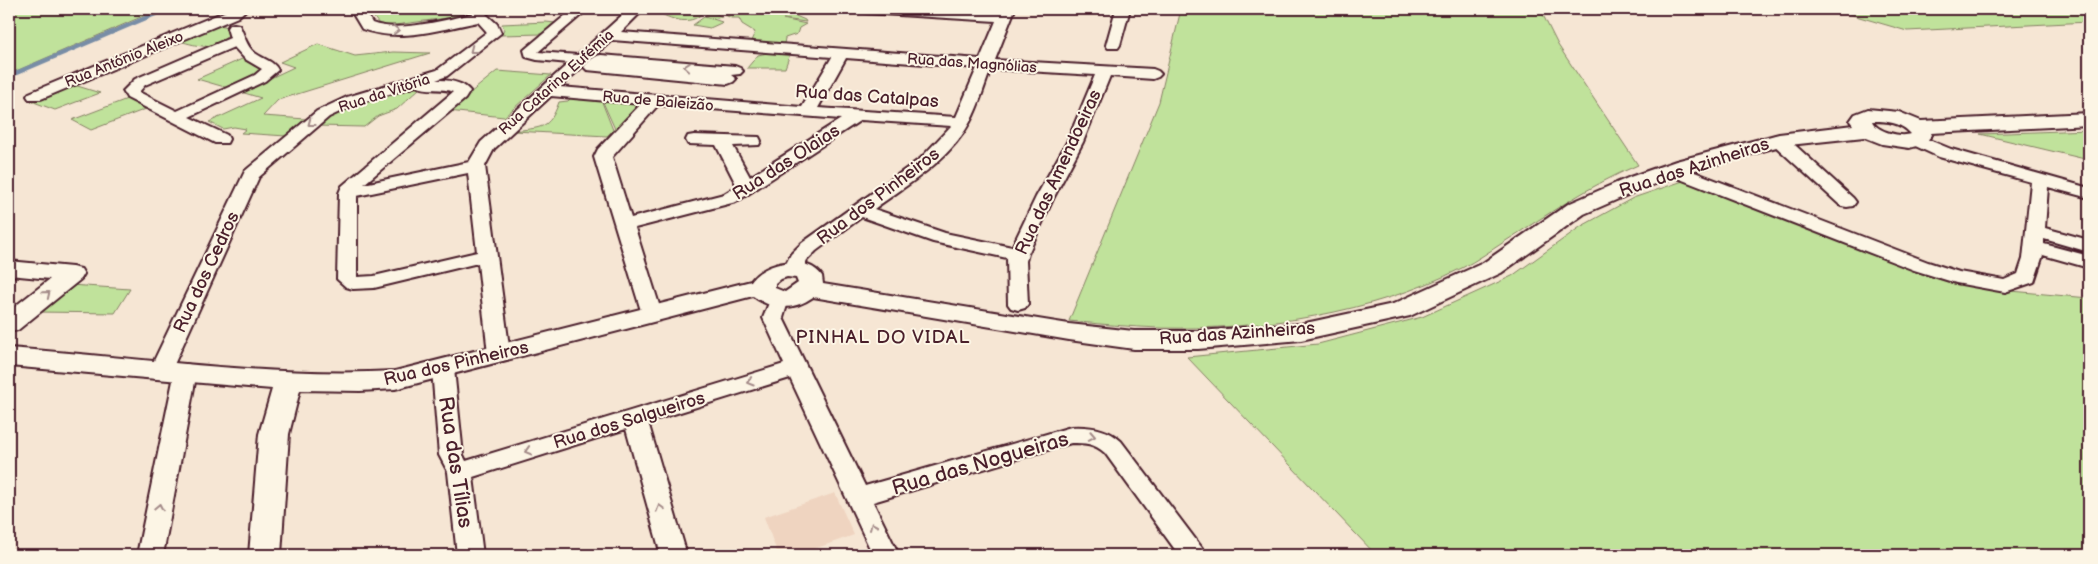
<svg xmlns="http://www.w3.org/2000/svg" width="2098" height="564" font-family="'Balsamiq Sans',sans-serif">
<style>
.built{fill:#efd4c0}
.green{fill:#c0e29b;stroke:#858063}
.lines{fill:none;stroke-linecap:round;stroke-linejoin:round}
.stream{stroke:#788da6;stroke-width:4.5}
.minor-casing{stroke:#4a1f2b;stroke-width:4}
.tertiary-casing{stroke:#4a1f2b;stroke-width:4}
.minor{fill:#fcf5e5;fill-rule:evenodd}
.tertiary{fill:#fcf5e5;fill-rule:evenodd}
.oneway{stroke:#a38a88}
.labels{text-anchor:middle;stroke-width:4;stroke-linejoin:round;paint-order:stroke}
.far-street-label{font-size:15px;fill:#4a1f2b;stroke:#fcf5e5}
.street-label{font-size:18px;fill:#4a1f2b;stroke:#fcf5e5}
.neighbourhood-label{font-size:19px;letter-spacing:1px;fill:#4a1f2b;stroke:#fcf5e5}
.near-street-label{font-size:21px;fill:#4a1f2b;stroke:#fcf5e5}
</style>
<rect width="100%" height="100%" fill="#f6e6d4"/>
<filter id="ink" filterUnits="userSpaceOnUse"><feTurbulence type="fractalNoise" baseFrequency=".02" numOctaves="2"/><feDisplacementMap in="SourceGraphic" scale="10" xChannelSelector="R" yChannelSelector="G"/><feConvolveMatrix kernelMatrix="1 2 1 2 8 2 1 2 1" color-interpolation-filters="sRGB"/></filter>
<g filter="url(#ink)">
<path class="built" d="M835 493 854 535 797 555H778L764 517Z"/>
<path class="green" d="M9 9H147L155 11 9 74Z
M368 9H472L454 17 388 26 378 23Z
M664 9H705C695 28 669 20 655 10Z
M714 9H762L752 15H757L755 14 764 9H777V11L782 10 805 20 806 22 783 19 806 24 799 28 797 34 785 38 784 44H756L751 41 755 32 742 24 739 18H731Z
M1181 9H1540L1558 45 1638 165C1590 185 1547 215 1504 242 1490 251 1476 261 1462 268 1371 314 1261 330 1160 328 1130 327 1099 324 1069 321L1159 102Z
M1832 9H2089V22L1907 31Z
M711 11 722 17 713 19 722 22 721 23 710 28 693 25 704 17 712 19 705 16Z
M546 22 556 23 542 34 501 35 504 29 502 24Z
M216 25 225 26 228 35C215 53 194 45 176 40Z
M318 44 355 56 393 52 430 53 278 100 263 116 306 119 286 136 241 133 246 129 234 127 223 129 209 122 261 98 241 92 294 67 280 62Z
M772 52 790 54 785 68H747L758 55Z
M242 59 259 68 261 71 260 73 228 88 197 79Z
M497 71 551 75 504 117 448 111Z
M71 84 100 93 55 110 31 101 44 99 58 93 56 92Z
M409 87 420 88 397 109 378 116 364 127 316 126 345 107Z
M573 96 600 100 602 102 613 130 607 136 514 131C540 127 549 131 559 102L568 101Z
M127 99 146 109 91 130 72 120Z
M602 100 631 102 635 104 637 109 618 131 615 129Z
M2089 130V160L1980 134Z
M1683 181 2000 290 2089 298V555H1376L1187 357 1318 344 1422 317 1512 276 1580 227 1633 198Z
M70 285 130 289 115 313 37 312Z"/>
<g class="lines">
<path class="stream" d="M9 76 167 9"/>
<g class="minor-casing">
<path id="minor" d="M231 9H247L238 17 41 99H29L27 96 29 93Z
M350 9H364L372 23C398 33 445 20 472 14L474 9H488L486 14 497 24 501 33 447 76 436 80C447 80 462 81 470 91L465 99 364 184 469 162 481 142 569 63 537 60 526 57 524 50 573 9H588L538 52 578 55 629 9H644L621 32 980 59 996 21 866 13 859 9H934L1000 13 1001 9H1015L995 60 1153 69 1158 71 1161 74 1158 77 1153 79 1110 76 1083 142 1054 197 1028 254 1026 261 1028 304 1025 308 1018 310 1011 308 1008 304 1007 258 933 242 862 217 816 251 807 260 800 274 793 276 786 274 783 270 791 254 802 243 920 159 951 126 861 120 736 202 635 228 662 314 659 319 652 320 645 319 642 314 594 157 598 149 641 104 551 96 494 149 485 166 510 354 507 359 499 361 491 359 488 354 478 263 374 288 353 289 346 287 337 279 339 193 342 186 453 92C442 87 427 92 416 86L359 103 329 117 259 177 172 369 169 374 161 376 153 374 150 369 245 171 317 111 347 97 437 70 487 32 478 22C442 29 398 43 362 29ZM612 40 832 57 802 107 560 87ZM846 58 977 68 956 117 818 108ZM991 69 1095 75 1067 142 1036 197 1012 247 945 233 874 209C908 184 949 161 970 122 979 106 984 86 991 69ZM658 105 841 119 750 177 733 146 759 145 761 141 759 137 694 135 688 136 686 140 688 144 716 145 737 186 724 194 631 218 612 157ZM468 173 477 252 374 276 357 277V196Z
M1116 9H1130L1120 45 1118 48H1108L1106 45Z
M234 24 239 25C245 35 245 45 255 53 263 59 274 61 278 70L265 81 189 117 227 135 229 139 227 143H215L127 98 123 91 135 79 230 38 227 28 229 25ZM234 47 245 59 262 69 255 75 177 111 139 92 145 85Z
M601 55 735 66 740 68 743 71 740 74 731 75 736 79 733 82 728 84 587 70 584 67C589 61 594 56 601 55Z
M1779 135 1785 136 1853 198 1856 202 1853 206 1847 207 1841 206 1773 144 1771 140 1773 136Z
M1917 135 1951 149 2089 188V198L2048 187 2045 228 2089 240V252L2044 239V244L2089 256V268L2043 255 2034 282 2005 292 1956 283 1914 270 1667 174 1664 170 1667 166 1673 165 1679 166 1928 262 1959 272 2004 280 2018 274 2023 259 2031 182 1939 157 1911 144 1909 140 1911 136Z
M779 293 786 295 789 299 783 318 865 486 1071 427C1089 426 1107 428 1121 441L1202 548 1206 555H1179L1105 453C1094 443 1085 443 1071 443L873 502 899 555H873L790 378 648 422 687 555H661L626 429 473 477 483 555H457L448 472 439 455 432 369 435 364 443 362 451 364 454 369 463 455 466 461 784 364 763 318 772 295Z
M186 364 194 366 197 371 163 555H137L175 371 178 366Z"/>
</g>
<g class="tertiary-casing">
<path id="tertiary" d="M1868 109 1899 112 1921 121 2089 113V125L1931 133 1932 135 1924 144 1909 148 1882 144 1864 137 1780 146 1692 171 1646 187 1584 214 1501 273 1410 316 1301 340 1198 349H1134L1069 340 813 297C793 311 772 310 753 296L395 389 360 391 300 390 289 434 281 555H249L259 434 272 389 9 366V348C137 357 267 378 395 371L751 281C765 261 807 254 822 276L823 284 1069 324 1134 331H1198L1301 324 1393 304 1483 263 1568 204 1630 177 1676 161 1779 134 1853 125 1850 121 1855 114ZM1872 121C1886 121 1901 122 1911 134 1900 138 1876 131 1872 121ZM787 277 796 278 798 283 785 292 775 288V284L781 279Z
M9 261 72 267 81 269 84 274 81 279 18 330 9 332V311L50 279 9 275Z"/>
</g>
<use href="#minor" class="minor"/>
<use href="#tertiary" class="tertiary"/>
</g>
<defs><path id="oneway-chevron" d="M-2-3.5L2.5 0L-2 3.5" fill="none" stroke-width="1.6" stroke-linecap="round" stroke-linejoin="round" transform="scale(1.25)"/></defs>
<g class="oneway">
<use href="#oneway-chevron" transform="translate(396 30) rotate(-2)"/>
<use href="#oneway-chevron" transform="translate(473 50) rotate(142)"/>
<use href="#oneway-chevron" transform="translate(687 67) rotate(-175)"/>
<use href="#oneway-chevron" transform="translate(311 123) rotate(143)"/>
<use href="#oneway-chevron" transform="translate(47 294) rotate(-39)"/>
<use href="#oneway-chevron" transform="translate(750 382) rotate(163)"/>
<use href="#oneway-chevron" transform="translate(1092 436) rotate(11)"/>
<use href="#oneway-chevron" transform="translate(528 451) rotate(163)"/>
<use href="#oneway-chevron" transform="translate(159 507) rotate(-79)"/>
<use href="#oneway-chevron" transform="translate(660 508) rotate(-106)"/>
<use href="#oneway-chevron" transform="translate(873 526) rotate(-114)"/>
</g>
</g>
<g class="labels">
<g class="far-street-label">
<text transform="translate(124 59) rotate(-22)" y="5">Rua António Aleixo</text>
<text transform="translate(972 63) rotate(4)" y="5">Rua das Magnólias</text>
<text transform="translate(556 82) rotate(-42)" y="5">Rua Catarina Eufémia</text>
<text transform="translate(384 93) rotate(-18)" y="5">Rua da Vitória</text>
<text transform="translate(658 101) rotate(5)" y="5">Rua de Baleizão</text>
</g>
<g class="street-label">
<text transform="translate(867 96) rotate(4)" y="6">Rua das Catalpas</text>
<text transform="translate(786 162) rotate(-33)" y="6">Rua das Olaias</text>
<text transform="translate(1694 167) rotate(-18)" y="6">Rua das Azinheiras</text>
<text transform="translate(1058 172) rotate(-65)" y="6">Rua das Amendoeiras</text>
<text transform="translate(878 196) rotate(-37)" y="6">Rua dos Pinheiros</text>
<text transform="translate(206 272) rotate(-65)" y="6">Rua dos Cedros</text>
<text transform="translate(1237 333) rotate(-4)" y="6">Rua das Azinheiras</text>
<text transform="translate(456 363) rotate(-13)" y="6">Rua dos Pinheiros</text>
<text transform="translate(629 420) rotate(-17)" y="6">Rua dos Salgueiros</text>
</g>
<g class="neighbourhood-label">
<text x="883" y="343">PINHAL DO VIDAL</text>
</g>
<g class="near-street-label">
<text transform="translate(456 462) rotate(81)" y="7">Rua das Tílias</text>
<text transform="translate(980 463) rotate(-16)" y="7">Rua das Nogueiras</text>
</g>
</g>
<rect width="2098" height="564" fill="none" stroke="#fcf5e5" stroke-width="30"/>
<rect x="15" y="15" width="2068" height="534" fill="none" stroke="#4a1f2b" stroke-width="2" filter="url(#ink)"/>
</svg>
